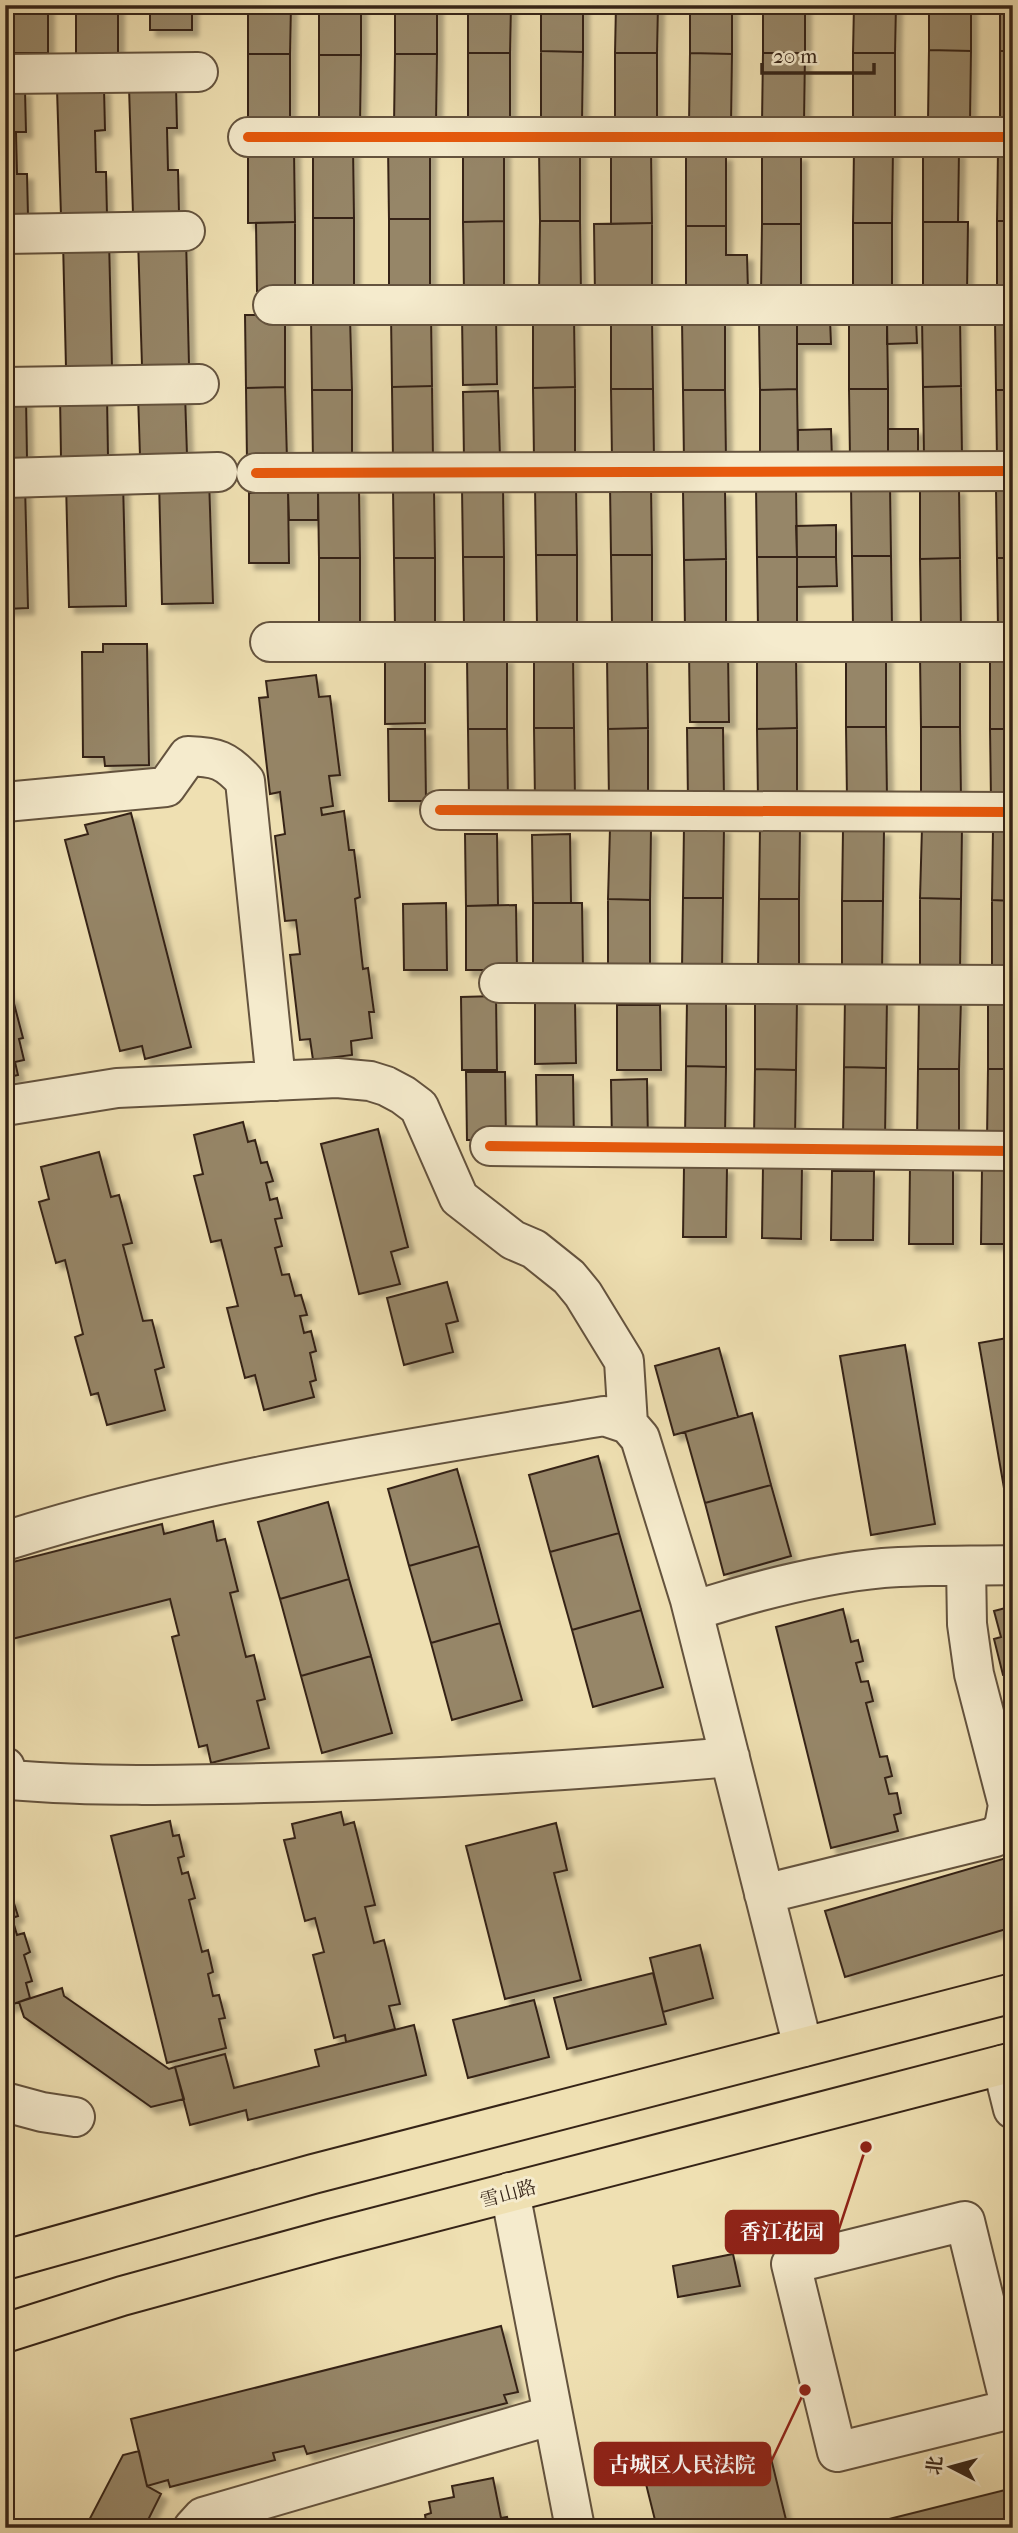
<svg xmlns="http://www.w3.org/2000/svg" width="1018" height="2533" font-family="'IM FELL French Canon','Noto Serif SC',serif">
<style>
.building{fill:#968668;stroke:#362417;stroke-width:2;filter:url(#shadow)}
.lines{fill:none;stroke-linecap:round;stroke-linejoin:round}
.minor-casing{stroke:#64533e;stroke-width:42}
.major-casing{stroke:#362417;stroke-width:42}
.minor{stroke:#f5ebcd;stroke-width:38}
.major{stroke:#efe0b2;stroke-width:38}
.cycleway-casing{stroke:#f5ebcd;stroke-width:15}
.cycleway{stroke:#e8590c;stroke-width:10}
.labels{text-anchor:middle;stroke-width:6;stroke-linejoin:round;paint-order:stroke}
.street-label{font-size:19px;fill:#362417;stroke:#f5ebcd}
.leader{fill:none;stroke:#8f2418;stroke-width:2.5}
.callout-dot{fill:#8f2418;stroke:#f5ebcd;stroke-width:2.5}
.callout{fill:#8f2418;stroke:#8f2418;stroke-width:2.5}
.callout-label{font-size:21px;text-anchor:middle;font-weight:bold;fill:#fff}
</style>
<defs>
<filter id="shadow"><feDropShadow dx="6" dy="6" stdDeviation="2" flood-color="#0004"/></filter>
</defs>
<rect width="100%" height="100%" fill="#efe0b2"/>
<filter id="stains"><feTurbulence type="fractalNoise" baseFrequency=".00286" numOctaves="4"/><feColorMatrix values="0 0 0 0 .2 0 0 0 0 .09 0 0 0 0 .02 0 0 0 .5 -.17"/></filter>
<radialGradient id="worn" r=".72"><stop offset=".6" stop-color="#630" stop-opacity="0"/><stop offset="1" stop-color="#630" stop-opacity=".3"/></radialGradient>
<path class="building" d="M7 5H48V53H7Z
M76 5H118V57H76Z
M150 5H192V30H150Z
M248 5H291L290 54H248Z
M319 5H361V55H319Z
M395 5H437V54H395Z
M468 5H511L510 53H468Z
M541 5H583V52L541 51Z
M616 5H658L657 53H615Z
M690 5H732V54L690 53Z
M763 5H805V53H763Z
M854 5H896L895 53H853Z
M929 5H971V51L929 50Z
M1000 5H1013V51H1000Z
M929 50 971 51 970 121H928Z
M541 51 583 52 582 122H541Z
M1000 51H1013V121H1000Z
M468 53H510V124L468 123Z
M615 53H657V124H615Z
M690 53 732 54 731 125 689 124Z
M763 53H805L804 123H762Z
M853 53H895V123H853Z
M248 54H290V124H248Z
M395 54H437L436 124 394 125Z
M319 55H361L360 125 319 126Z
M176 86 177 128H167L168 170H178L179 213 133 214 129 87Z
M104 88 105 130 95 131 96 172H106L107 215 61 216 57 89Z
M5 90H25L26 132H16L17 174H27L28 216 5 217Z
M313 146H353L354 218H313Z
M388 146H430V219H389Z
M854 148H893L892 223H853Z
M463 149H504V221L463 222Z
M539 149H580V221H540Z
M248 150H294L295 222 248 223Z
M998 150 1013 151V221H997Z
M611 151H651L652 223 611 224Z
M923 151H959L958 222H923Z
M726 155V226H686V156Z
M762 155H801V224H762Z
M313 218H354V290L313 291Z
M389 219H430V291H389Z
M504 221V294H464L463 222Z
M540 221H580L581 294H539Z
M997 221H1013V292H997Z
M295 222V291H257L256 223Z
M923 222H968L967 294 923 293Z
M652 223V297H595L594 224Z
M853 223H892V293L853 292Z
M762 224H801V293H761Z
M686 226H726V255H747L748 291H686Z
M186 237 189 365 142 366 138 239Z
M109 239 112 367 66 368 63 241Z
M431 314 432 386 392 387 391 315Z
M245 315H285V387L246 388Z
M462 315H496L497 384 463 385Z
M922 316H960L961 386 923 387Z
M350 317 352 390H312L311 318Z
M574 317 575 387 533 388V318Z
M887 318H916L917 343 887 344Z
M887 318 888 389H849V319Z
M611 319H652L653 389H611Z
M725 319V390H683L682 320Z
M797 319V389L760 390 759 320Z
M797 319H830L831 344H797Z
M1013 319V390H996L995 320Z
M432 386 433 459 393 460 392 387Z
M961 386 962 456 924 457 923 387Z
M285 387 287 460H247L246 388Z
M575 387V457L534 458 533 388Z
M611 389H653L654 459 612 460Z
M797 389 798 459 760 460V390Z
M849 389H888V459H850Z
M312 390H352V462H313Z
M683 390H725L726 460 684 461Z
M996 390H1013V460H997Z
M498 391 500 458 464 459 463 392Z
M185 393 187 455 140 456 138 395Z
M107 395 108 457 61 458 60 396Z
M26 397 27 459H5V398Z
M831 429 832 459H798V430Z
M888 429H918V459H888Z
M209 478 213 603 162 604 159 480Z
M123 481 126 606 69 607 66 482Z
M5 484H25L28 608 5 609Z
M851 485H890L891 556H852Z
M535 486H576L577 555H536Z
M610 486H651L652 555H611Z
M796 486 797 557H757L756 487Z
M503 487 504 557H463L462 488Z
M959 488 960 558 920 559V489Z
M996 488H1013V558H997Z
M318 489H359L360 558H319Z
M393 489H434L435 558H394Z
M683 490H725L726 559 684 560Z
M288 492 289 563H249V493Z
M288 492H318V520H289Z
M836 525V557H797L796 526Z
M536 555H577V624L537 625Z
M611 555H652V624L612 625Z
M852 556H891L892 627H853Z
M463 557H504V626H464Z
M757 557H797V628H758Z
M797 557H836L837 586 797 587Z
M319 558H360V627L319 628Z
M394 558H435V627L395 628Z
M960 558 961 629 921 630 920 559Z
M997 558H1013V629H998Z
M726 559V629H685L684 560Z
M103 644H147L149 765 105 766 104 757H83L82 652H103Z
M689 652H728L729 722H690Z
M846 655H886V727H846Z
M573 656 574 728H534V657Z
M920 656H960V727H921Z
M385 657H425V723L385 724Z
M507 657V729H468L467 658Z
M607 657H647L648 728 608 729Z
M757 657H796L797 728 757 729Z
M990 657H1013V729H990Z
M316 675 319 697 330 696 340 775 329 776 333 806 321 808 322 815 344 811 349 850H354L360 897 355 899 363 969 368 968 374 1012H369L372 1038 351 1041 352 1055 313 1060 310 1039 300 1040 290 955 300 954 296 920 285 921 275 836 285 834 280 792 270 794 259 698 268 697 266 681Z
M846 727H886L887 798 847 799Z
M921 727H960L961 799H921Z
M534 728H574L575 799 535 800Z
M648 728V800L609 801 608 729Z
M687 728H723L724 799 688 800Z
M797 728V800L758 801 757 729Z
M388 729H425L426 801H389Z
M468 729H507L508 800 469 801Z
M990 729H1013V800H991Z
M131 813 191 1047 145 1059 142 1046 120 1051 65 840 88 834 85 825Z
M684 826 724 827 723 898H683Z
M760 827H800L799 899H759Z
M922 827H962L961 899 920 898Z
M610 829 651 830 650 900 608 899Z
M993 829H1013V901L992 900Z
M843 830H884L883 901H842Z
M465 834H497L498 905 466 906Z
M570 834 571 903H533L532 835Z
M683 898H723L722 970 682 969Z
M920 898 961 899 960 971 920 970Z
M608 899 650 900V970L608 969Z
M759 899H799V970H758Z
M992 900 1013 901V972H992Z
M842 901H883L882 973H842Z
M446 903 447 970H404L403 904Z
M533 903H582L583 970 533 971Z
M516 905 517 970H466V906Z
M5 985 8 997 12 996 23 1038 19 1039 24 1060 15 1062 18 1075 5 1078Z
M496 996 497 1070H462L461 997Z
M845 997 887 998 886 1068 844 1067Z
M919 998 961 999 959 1069H918Z
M755 999H797L796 1070 755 1069Z
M988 999H1013V1069H988Z
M575 1001 576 1063 535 1064V1002Z
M687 1001H726V1067L686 1066Z
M617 1005H660L661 1070H617Z
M686 1066 726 1067 725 1138H685Z
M844 1067 886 1068 885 1138 843 1137Z
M755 1069 796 1070 795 1140 754 1139Z
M918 1069H959V1139H917Z
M988 1069H1013V1139H987Z
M466 1072H505L506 1140H467Z
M536 1075H573L574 1143H537Z
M647 1079 648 1144H612L611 1080Z
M243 1122 248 1142 255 1140 261 1163 267 1162 273 1181 266 1183 270 1200 277 1198 282 1218 275 1219 282 1246 275 1248 282 1275 289 1274 295 1296 301 1295 307 1315 300 1316 304 1333 311 1331 316 1351 310 1353 316 1380 310 1382 314 1397 264 1410 255 1375 245 1378 227 1308 238 1306 221 1240 211 1242 194 1176 203 1174 194 1135Z
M378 1129 408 1247 391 1252 400 1284 359 1294 321 1144Z
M99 1152 111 1197 119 1195 132 1243 123 1245 143 1321 152 1320 164 1367 155 1370 165 1410 107 1425 98 1393 91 1395 75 1337 83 1334 65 1260 56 1263 39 1202 49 1199 41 1167Z
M763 1165H802L801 1239 762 1238Z
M684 1167H727L726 1237H683Z
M910 1167H953V1244H909Z
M982 1168H1013V1244H981Z
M832 1171H874L873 1240H831Z
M447 1282 458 1321 446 1324 453 1352 404 1365 387 1298Z
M1013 1337V1523H1010L979 1343Z
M905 1345 935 1524 871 1535 840 1356Z
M719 1348 738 1417 674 1435 655 1366Z
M752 1413 771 1485 705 1503 685 1432Z
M598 1456 619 1533 550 1552 529 1475Z
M457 1469 479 1546 409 1566 388 1489Z
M771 1485 791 1556 724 1575 705 1503Z
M328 1502 349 1579 280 1599 258 1522Z
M213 1521 217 1541 225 1539 238 1591 230 1593 246 1657 254 1655 265 1699 257 1701 269 1748 211 1763 207 1745 199 1747 172 1637 179 1635 170 1599 12 1639 5 1614V1564L162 1524 164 1534Z
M619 1533 641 1610 572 1630 550 1552Z
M479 1546 500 1623 431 1643 409 1566Z
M349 1579 371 1656 301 1676 280 1599Z
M1013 1606V1709L1006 1684 1012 1682 1010 1674 1003 1675 994 1639 1001 1637 994 1611Z
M843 1609 851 1642 858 1640 863 1661 856 1663 861 1682 868 1681 873 1701 866 1703 880 1757 887 1756 892 1776 885 1778 889 1794 897 1793 901 1813 894 1815 898 1831 831 1848 776 1627Z
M641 1610 663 1687 593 1707 572 1630Z
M500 1623 522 1700 452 1720 431 1643Z
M371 1656 392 1733 322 1753 301 1676Z
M341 1812 344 1825 354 1822 375 1905 365 1907 374 1943 384 1940 400 2004 389 2006 395 2029 346 2042 345 2035 334 2038 313 1955 324 1952 315 1918 305 1921 284 1840 295 1838 292 1824Z
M170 1821 173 1836 179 1835 184 1856 178 1858 182 1874 188 1872 195 1898 189 1900 202 1952 208 1950 213 1972 208 1974 213 1996 219 1995 225 2018 219 2019 226 2048 167 2063 111 1836Z
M556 1823 567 1870 554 1873 581 1980 505 1999 466 1846Z
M1013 1856V1927L845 1977 825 1911Z
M12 1897 18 1916 12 1918 17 1935 24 1933 30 1952 24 1955 32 1981 26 1983 30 1998 5 2007V1898Z
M700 1945 713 1998 663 2012 650 1958Z
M653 1973 666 2024 567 2049 554 1998Z
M62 1988 64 1996 169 2069 175 2067 184 2099 151 2107 24 2017 19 2002Z
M534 2000 549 2057 468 2078 453 2020Z
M414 2025 426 2075 248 2120 246 2110 190 2125 175 2067 225 2054 234 2088 319 2066 315 2050Z
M733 2254 740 2286 678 2297 673 2266Z
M501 2326 518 2392 504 2395 507 2403 307 2454 304 2446 273 2453 275 2460 170 2487 168 2480 147 2486 131 2419Z
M769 2450 788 2528H657L645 2480Z
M139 2451 147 2486 161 2494 144 2528H85L123 2455Z
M493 2478 501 2518 507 2517 510 2528H427L425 2515 431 2513 429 2502 454 2497 452 2486Z
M1013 2488V2528H891L889 2519Z"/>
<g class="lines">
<g class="minor-casing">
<path id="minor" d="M5 74 198 72
M248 137H1013
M5 234 185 231
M273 305H1013
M5 387 199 384
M256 473 1013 471
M5 478 218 472
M270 642H1013
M5 802 166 787 188 756C217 757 226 760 245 781L276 1081
M440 810 1013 812
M499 983 1013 985
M5 1106 117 1088 337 1078 370 1081 386 1086 403 1095 419 1107 459 1198 513 1240 534 1249 569 1277 583 1294 624 1361 628 1424
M490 1146 1013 1151
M5 1541C200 1479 403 1450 604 1416L628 1424 640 1438 690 1600 803 2047
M693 1611C755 1591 818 1574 883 1568 926 1565 970 1566 1013 1565
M5 1767 10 1780C94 1787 180 1785 264 1783 420 1780 575 1771 730 1757
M764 1894 995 1837 1004 1827 1008 1805 974 1674 967 1624 966 1566
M1002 2065 1013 2109
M5 2102 42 2112 75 2117
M510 2192 575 2528
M965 2221 1011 2409 837 2452 791 2264Z
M193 2528 203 2517 553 2415"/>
</g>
<g class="major-casing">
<path id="major" d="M5 2260 313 2174 1013 1993
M5 2333 122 2296 330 2239 1013 2062"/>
</g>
<use href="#minor" class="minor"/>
<use href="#major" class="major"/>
<g class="cycleway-casing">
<path id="cycleway" d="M248 137H1013
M256 473 1013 471
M440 810 1013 812
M490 1146 1013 1151"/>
</g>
<use href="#cycleway" class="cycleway"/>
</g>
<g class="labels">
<g class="street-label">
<text transform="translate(508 2193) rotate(-15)" y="7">雪山路</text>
</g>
</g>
<path class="leader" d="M866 2147L838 2232M805 2390L770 2464"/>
<g class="callout-dot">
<circle cx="866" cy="2147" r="7"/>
<circle cx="805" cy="2390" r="7"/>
</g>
<g class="callout">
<rect x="726" y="2211" width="112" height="42" rx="7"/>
<rect x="595" y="2443" width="175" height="42" rx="7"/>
</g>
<g class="callout-label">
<text x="782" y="2239">香江花园</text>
<text x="682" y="2472">古城区人民法院</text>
</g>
<rect width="1018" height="2533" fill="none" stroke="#efe0b2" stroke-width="28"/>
<rect x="7" y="7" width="1004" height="2519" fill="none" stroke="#362417" stroke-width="3.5"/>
<rect x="14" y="14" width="990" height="2505" fill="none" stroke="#362417" stroke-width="2"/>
<g transform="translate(951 2467) rotate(276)" stroke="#f5ebcd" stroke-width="5" paint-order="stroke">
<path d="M0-5L12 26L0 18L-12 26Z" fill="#362417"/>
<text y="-10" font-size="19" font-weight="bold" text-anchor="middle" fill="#362417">北</text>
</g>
<path d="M762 63v10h112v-10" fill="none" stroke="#362417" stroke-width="3.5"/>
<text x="773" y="63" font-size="21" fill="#362417" stroke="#f5ebcd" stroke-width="5" paint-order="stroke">20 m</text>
<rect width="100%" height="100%" filter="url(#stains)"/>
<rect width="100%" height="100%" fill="url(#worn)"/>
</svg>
